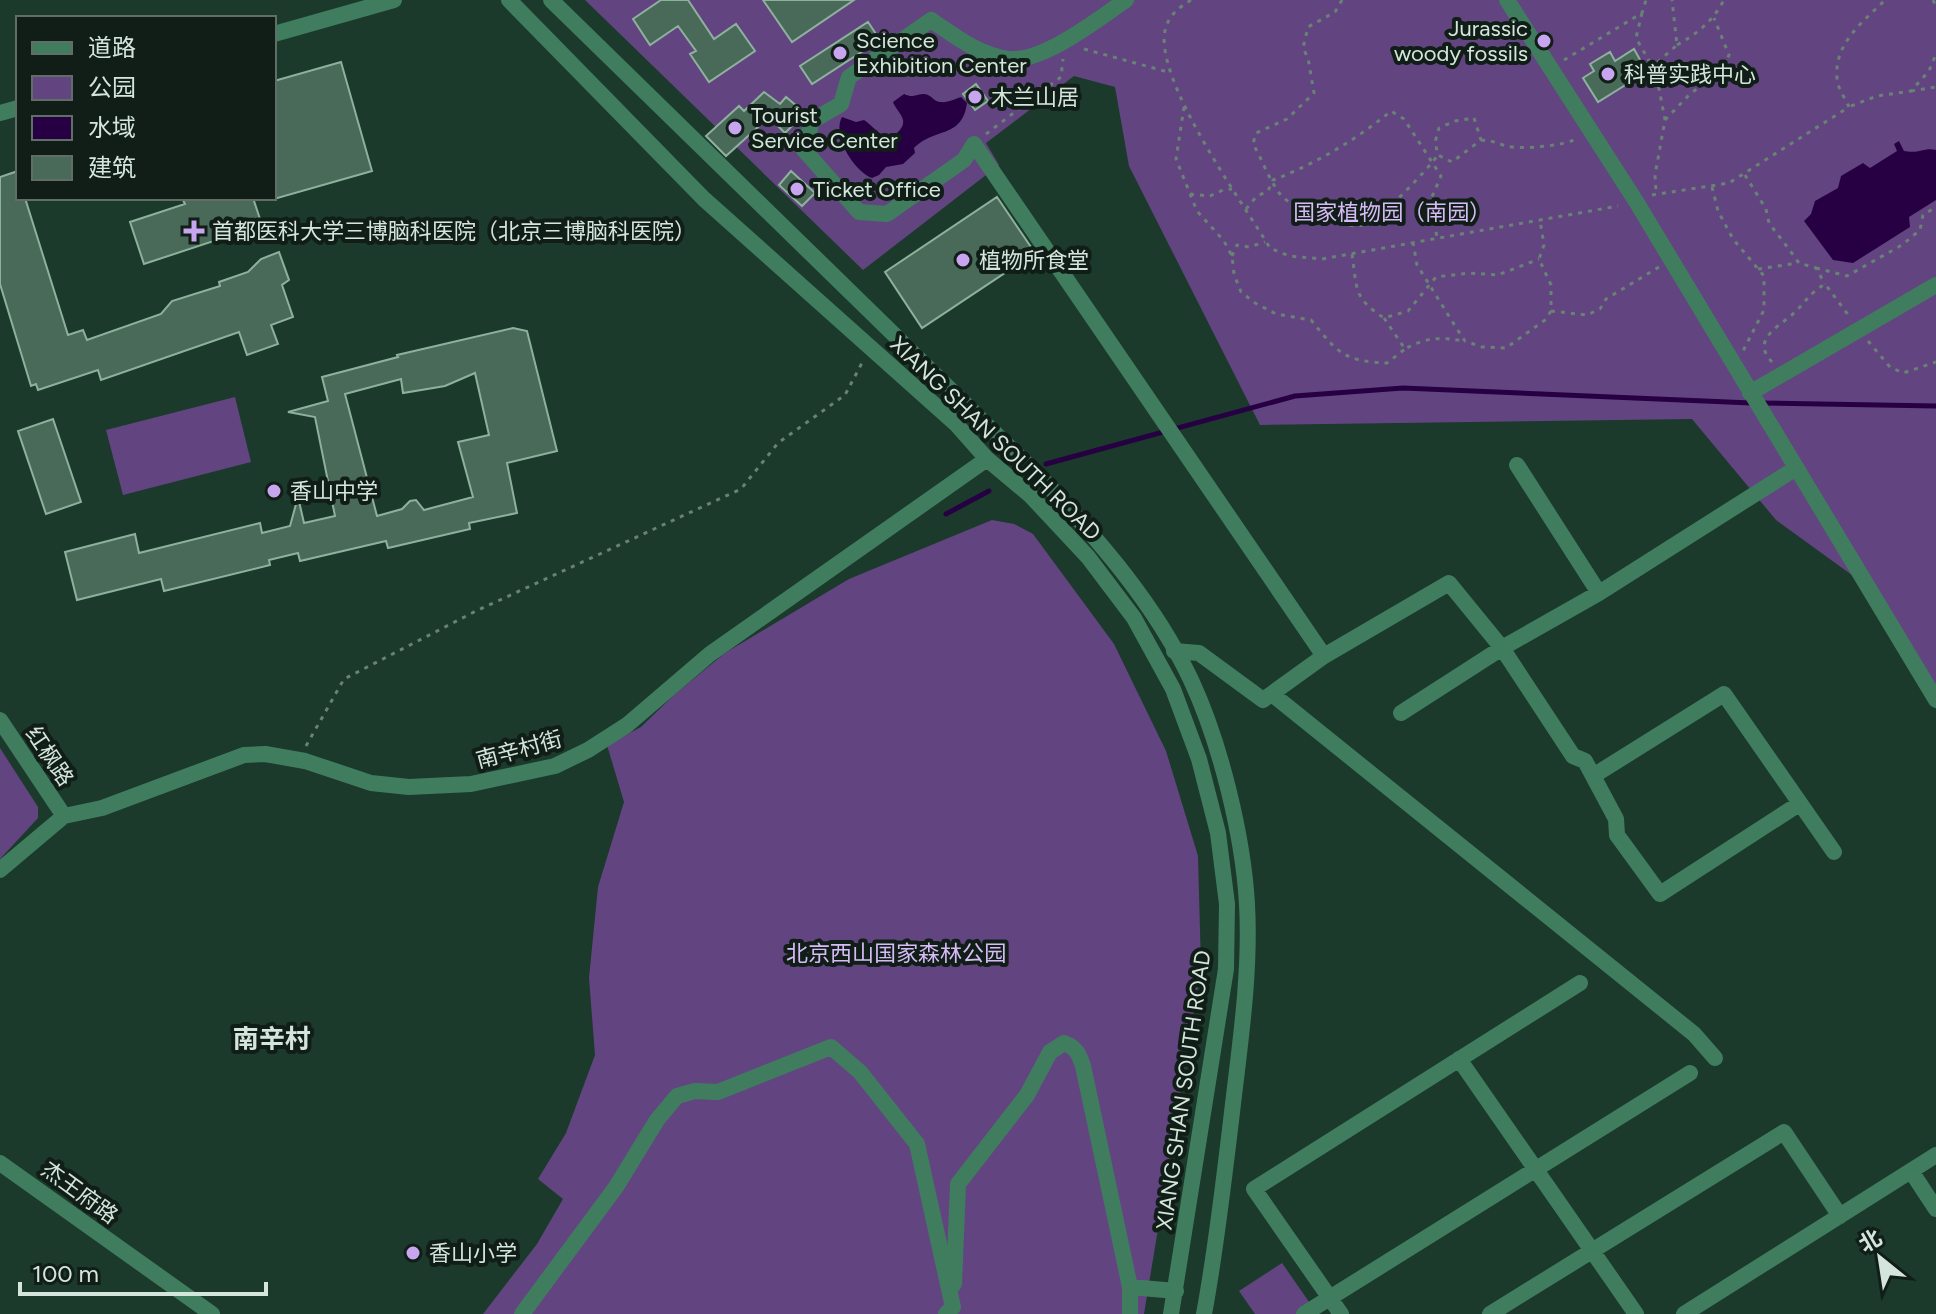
<svg xmlns="http://www.w3.org/2000/svg" width="1936" height="1314" font-family="Figtree,'Noto Sans SC',sans-serif">
<style>
.green{fill:#624580}
.water{fill:#270043}
.lines{fill:none;stroke-linecap:round;stroke-linejoin:round}
.stream{stroke:#270043;stroke-width:5}
.building{fill:#496959;stroke:#8eb19e;stroke-width:2;fill-rule:evenodd}
.path{stroke:#688275;stroke-width:3;stroke-dasharray:4 6;stroke-linecap:butt}
.minor{stroke:#407d5f;stroke-width:16}
.poi-dot{fill:#c8a6ef;stroke:#111e17;stroke-width:3}
.labels{text-anchor:middle;stroke-width:8;stroke-linejoin:round;paint-order:stroke}
.poi-label{font-size:22px;fill:#d4e6dc;stroke:#111e17;text-anchor:start}
.park-label{font-size:22px;fill:#d6bbf7;stroke:#111e17}
.street-label{font-size:22px;fill:#d4e6dc;stroke:#111e17}
.quarter-label{font-size:26px;font-weight:bold;fill:#d4e6dc;stroke:#111e17}
</style>
<rect width="100%" height="100%" fill="#1b3a2b"/>
<path class="green" d="M585 0H1936V687L1867 586 1776 520 1692 419 1260 425 1129 166 1115 87 1074 76 986 143 999 165 863 270Z
M235 397 251 462 123 495 106 430Z
M992 520 1014 524 1033 534 1114 644 1166 751 1198 856 1201 967 1144 1314H483L537 1244 563 1199 538 1179 566 1133 595 1055 589 978 598 887 624 802 607 745 641 727 674 695 725 653 849 579Z
M0 748 38 807V818L0 859Z
M1282 1263 1314 1309 1307 1314H1255L1239 1291Z"/>
<path class="water" d="M904 94C913 98 914 95 923 94 932 94 933 102 941 102 947 103 955 99 961 97L967 103C962 139 935 127 914 148L915 153 903 164 886 167 879 175 872 178C853 171 832 135 842 117L856 122 864 120C874 126 885 145 898 132 901 129 904 125 903 120 901 113 895 108 893 102Z
M1899 141 1904 151C1920 154 1924 147 1936 150V200L1909 217 1910 227 1853 263 1833 260 1804 221 1811 214 1815 201 1838 188 1841 176 1863 163 1870 168 1897 151 1894 144Z"/>
<g class="lines">
<path class="stream" d="M1761 403 1936 406
M1046 464 1295 396 1403 388 1751 403
M946 514 989 491"/>
</g>
<path class="building" d="M661 0H688L714 39 736 24 755 51 709 82 690 54 696 51 678 26 650 45 633 19Z
M763 0H854L792 42Z
M868 22 880 40 812 84 800 66Z
M1634 49 1643 65 1622 77 1627 84 1598 102 1583 78 1594 71 1590 64 1610 52 1615 61Z
M341 62 372 171 274 199V81Z
M976 84 988 101 975 110 963 94Z
M764 92 780 104 786 97 805 113 785 133 769 117 726 156 706 136 739 106 744 111Z
M18 171V198H25L68 335 83 330 87 340 161 314 172 301 220 286 219 282 248 272 261 259 279 252 289 280 282 285 293 317 271 325 278 344 247 355 239 332 101 380 98 370 38 390 36 384 31 386 0 284V177Z
M791 171 815 193 802 206 779 185Z
M997 197 1035 253 922 328 885 272Z
M182 198H253L262 225 144 264 130 222 185 204Z
M513 328 527 331 557 451 507 463 517 513 469 523 470 529 388 548 386 541 300 561 298 553 269 560 270 565 164 591 161 579 77 600 65 552 135 534 139 553 260 523 262 533 290 526 298 497 304 523 335 516 315 417 288 412 328 401 322 377 398 357 397 355ZM475 373 489 435 458 442 473 497 424 510 416 500 410 501 402 509 377 516 345 394 401 379 403 393 445 386Z
M53 419 81 502 46 514 18 431Z"/>
<g class="lines">
<path class="path" d="M1191 0C1180 7 1170 14 1166 27 1150 75 1243 203 1270 248L1289 256 1322 259 1618 206
M1342 0 1335 12 1308 27 1303 48 1308 58 1314 93 1287 119 1256 133 1253 144C1262 159 1269 180 1280 194 1293 210 1346 232 1366 224 1381 219 1428 169 1438 155
M1933 0 1936 6
M1642 13 1636 38 1656 73 1665 120 1655 175 1656 192
M1677 45C1698 33 1712 22 1724 0
M1084 49 1168 72
M1564 60 1642 13 1646 0
M1635 82 1677 45 1672 0
M1911 91 1936 87
M1851 106 1877 96 1911 91 1929 71 1936 54
M1184 107 1176 159 1197 211 1224 241 1232 256 1234 274 1241 292 1255 303 1276 314 1311 320C1338 353 1343 361 1387 363L1405 349
M1474 118 1481 140 1452 162 1438 155 1435 142 1439 128 1455 121Z
M1665 120 1690 94 1722 70 1729 55 1714 18
M986 134 1061 77 1063 59
M1481 140C1491 140 1497 143 1506 146 1519 150 1567 146 1577 138
M1745 175 1766 209 1769 223 1791 252 1799 263 1816 268 1825 284
M1712 187 1718 211 1733 239 1764 276V310L1743 351
M1190 194 1210 196 1223 190 1232 189
M1652 195 1729 183 1849 107C1845 98 1837 87 1837 78 1834 43 1863 22 1885 0
M1246 209 1257 196 1268 191 1273 180C1315 164 1356 140 1391 111L1404 119 1441 176 1431 199 1437 238
M1413 242 1417 265 1457 329 1465 341 1482 347 1506 348 1545 320 1551 311V285L1539 259 1544 245 1540 220
M1352 254C1357 288 1353 298 1384 318L1408 311 1436 277 1469 273 1498 275 1539 259
M1232 256 1237 245 1249 247 1265 242
M1816 268 1847 276 1902 245 1920 230 1923 215 1936 207
M1758 269 1798 263
M1551 311 1587 315 1600 309 1606 299 1659 267
M1384 318 1405 349C1426 337 1441 337 1464 341
M1868 341 1890 367 1903 373 1936 362
M1772 362C1749 338 1783 325 1796 311 1809 298 1808 295 1825 284L1849 316
M306 746 344 679 476 611 741 489 778 443 845 395 863 361"/>
<path class="minor" d="M509 0 704 199 956 424 987 459 1030 495 1088 557 1134 618 1173 689 1199 759 1218 833 1227 904 1226 969 1171 1314
M551 0 1044 481C1100 542 1155 604 1191 680 1220 742 1243 835 1247 904 1251 976 1239 1050 1231 1121 1223 1186 1216 1250 1204 1314
M1126 0C1098 19 1044 62 1009 59 980 56 955 36 931 20L849 77 841 104 812 121 804 150 859 212 887 214 964 160 974 144 1324 656
M1507 0 1637 203 1936 700
M274 34 394 0
M0 113 18 108
M1750 393 1936 285
M1517 465 1599 593
M1174 651 1199 653 1263 700 1324 656 1449 583 1502 648 1573 756 1585 761 1616 819 1617 835 1660 894 1799 804
M1272 694 1694 1034 1715 1058
M1401 713 1502 648 1599 593 1796 468
M0 720 64 816
M1593 776 1724 694 1834 852
M0 870 64 816 102 808 244 755 265 754 305 761 371 783 409 787 471 784 555 766 588 750 627 725 710 654 987 459
M1459 1059 1636 1314
M0 1163 212 1314
M1911 1171 1936 1209
M954 1284 958 1184 1027 1095 1050 1052 1064 1043C1076 1047 1079 1054 1083 1066L1130 1287V1314
M1130 1287 1176 1291
M522 1314 616 1187 657 1120 677 1096 695 1091 718 1092 831 1047 860 1072 917 1144 953 1307 946 1314
M1304 1314 1690 1073
M1341 1314 1254 1189 1580 983
M1490 1314 1784 1132 1840 1216
M1684 1314 1936 1155"/>
</g>
<g class="poi-dot">
<circle cx="1544" cy="41" r="8"/>
<circle cx="840" cy="53" r="8"/>
<circle cx="1608" cy="74" r="8"/>
<circle cx="975" cy="97" r="8"/>
<circle cx="735" cy="128" r="8"/>
<circle cx="797" cy="189" r="8"/>
<path d="M190 219h8v8h8v8h-8v8h-8v-8h-8v-8h8z"/>
<circle cx="963" cy="260" r="8"/>
<circle cx="274" cy="491" r="8"/>
<circle cx="413" cy="1253" r="8"/>
</g>
<g class="labels">
<g class="poi-label">
<text x="1528" y="36" text-anchor="end">Jurassic<tspan x="1528" dy="25">woody fossils</tspan></text>
<text x="856" y="48">Science<tspan x="856" dy="25">Exhibition Center</tspan></text>
<text x="1624" y="82">科普实践中心</text>
<text x="991" y="105">木兰山居</text>
<text x="751" y="123">Tourist<tspan x="751" dy="25">Service Center</tspan></text>
<text x="813" y="197">Ticket Office</text>
<text x="212" y="239">首都医科大学三博脑科医院（北京三博脑科医院）</text>
<text x="979" y="268">植物所食堂</text>
<text x="290" y="499">香山中学</text>
<text x="429" y="1261">香山小学</text>
</g>
<g class="park-label">
<text x="1392" y="220">国家植物园（南园）</text>
<text x="896" y="961">北京西山国家森林公园</text>
</g>
<g class="street-label">
<text transform="translate(996 438) rotate(44)" y="8">XIANG SHAN SOUTH ROAD</text>
<text transform="translate(519 749) rotate(-15)" y="8">南辛村街</text>
<text transform="translate(50 756) rotate(56)" y="8">红枫路</text>
<text transform="translate(1183 1090) rotate(-82)" y="8">XIANG SHAN SOUTH ROAD</text>
<text transform="translate(80 1192) rotate(36)" y="8">杰王府路</text>
</g>
<g class="quarter-label">
<text x="272" y="1048">南辛村</text>
</g>
</g>
<rect x="16" y="16" width="260" height="184" fill="#111e17" stroke="#5f6e66" stroke-width="2"/>
<rect x="32" y="42" width="40" height="12" fill="#407d5f" stroke="#5f6e66" stroke-width="2"/>
<text x="88" y="56" font-size="24" fill="#d4e6dc">道路</text>
<rect x="32" y="76" width="40" height="24" fill="#624580" stroke="#5f6e66" stroke-width="2"/>
<text x="88" y="96" font-size="24" fill="#d4e6dc">公园</text>
<rect x="32" y="116" width="40" height="24" fill="#270043" stroke="#5f6e66" stroke-width="2"/>
<text x="88" y="136" font-size="24" fill="#d4e6dc">水域</text>
<rect x="32" y="156" width="40" height="24" fill="#496959" stroke="#5f6e66" stroke-width="2"/>
<text x="88" y="176" font-size="24" fill="#d4e6dc">建筑</text>
<g transform="translate(1880 1258) rotate(330)" stroke="#111e17" stroke-width="6" paint-order="stroke">
<path d="M0-6L14 30L0 20L-14 30Z" fill="#d4e6dc"/>
<text y="-12" font-size="22" font-weight="bold" text-anchor="middle" fill="#d4e6dc">北</text>
</g>
<path d="M20 1282v12h246v-12" fill="none" stroke="#d4e6dc" stroke-width="4"/>
<text x="32" y="1282" font-size="24" fill="#d4e6dc" stroke="#111e17" stroke-width="6" paint-order="stroke">100 m</text>
</svg>
